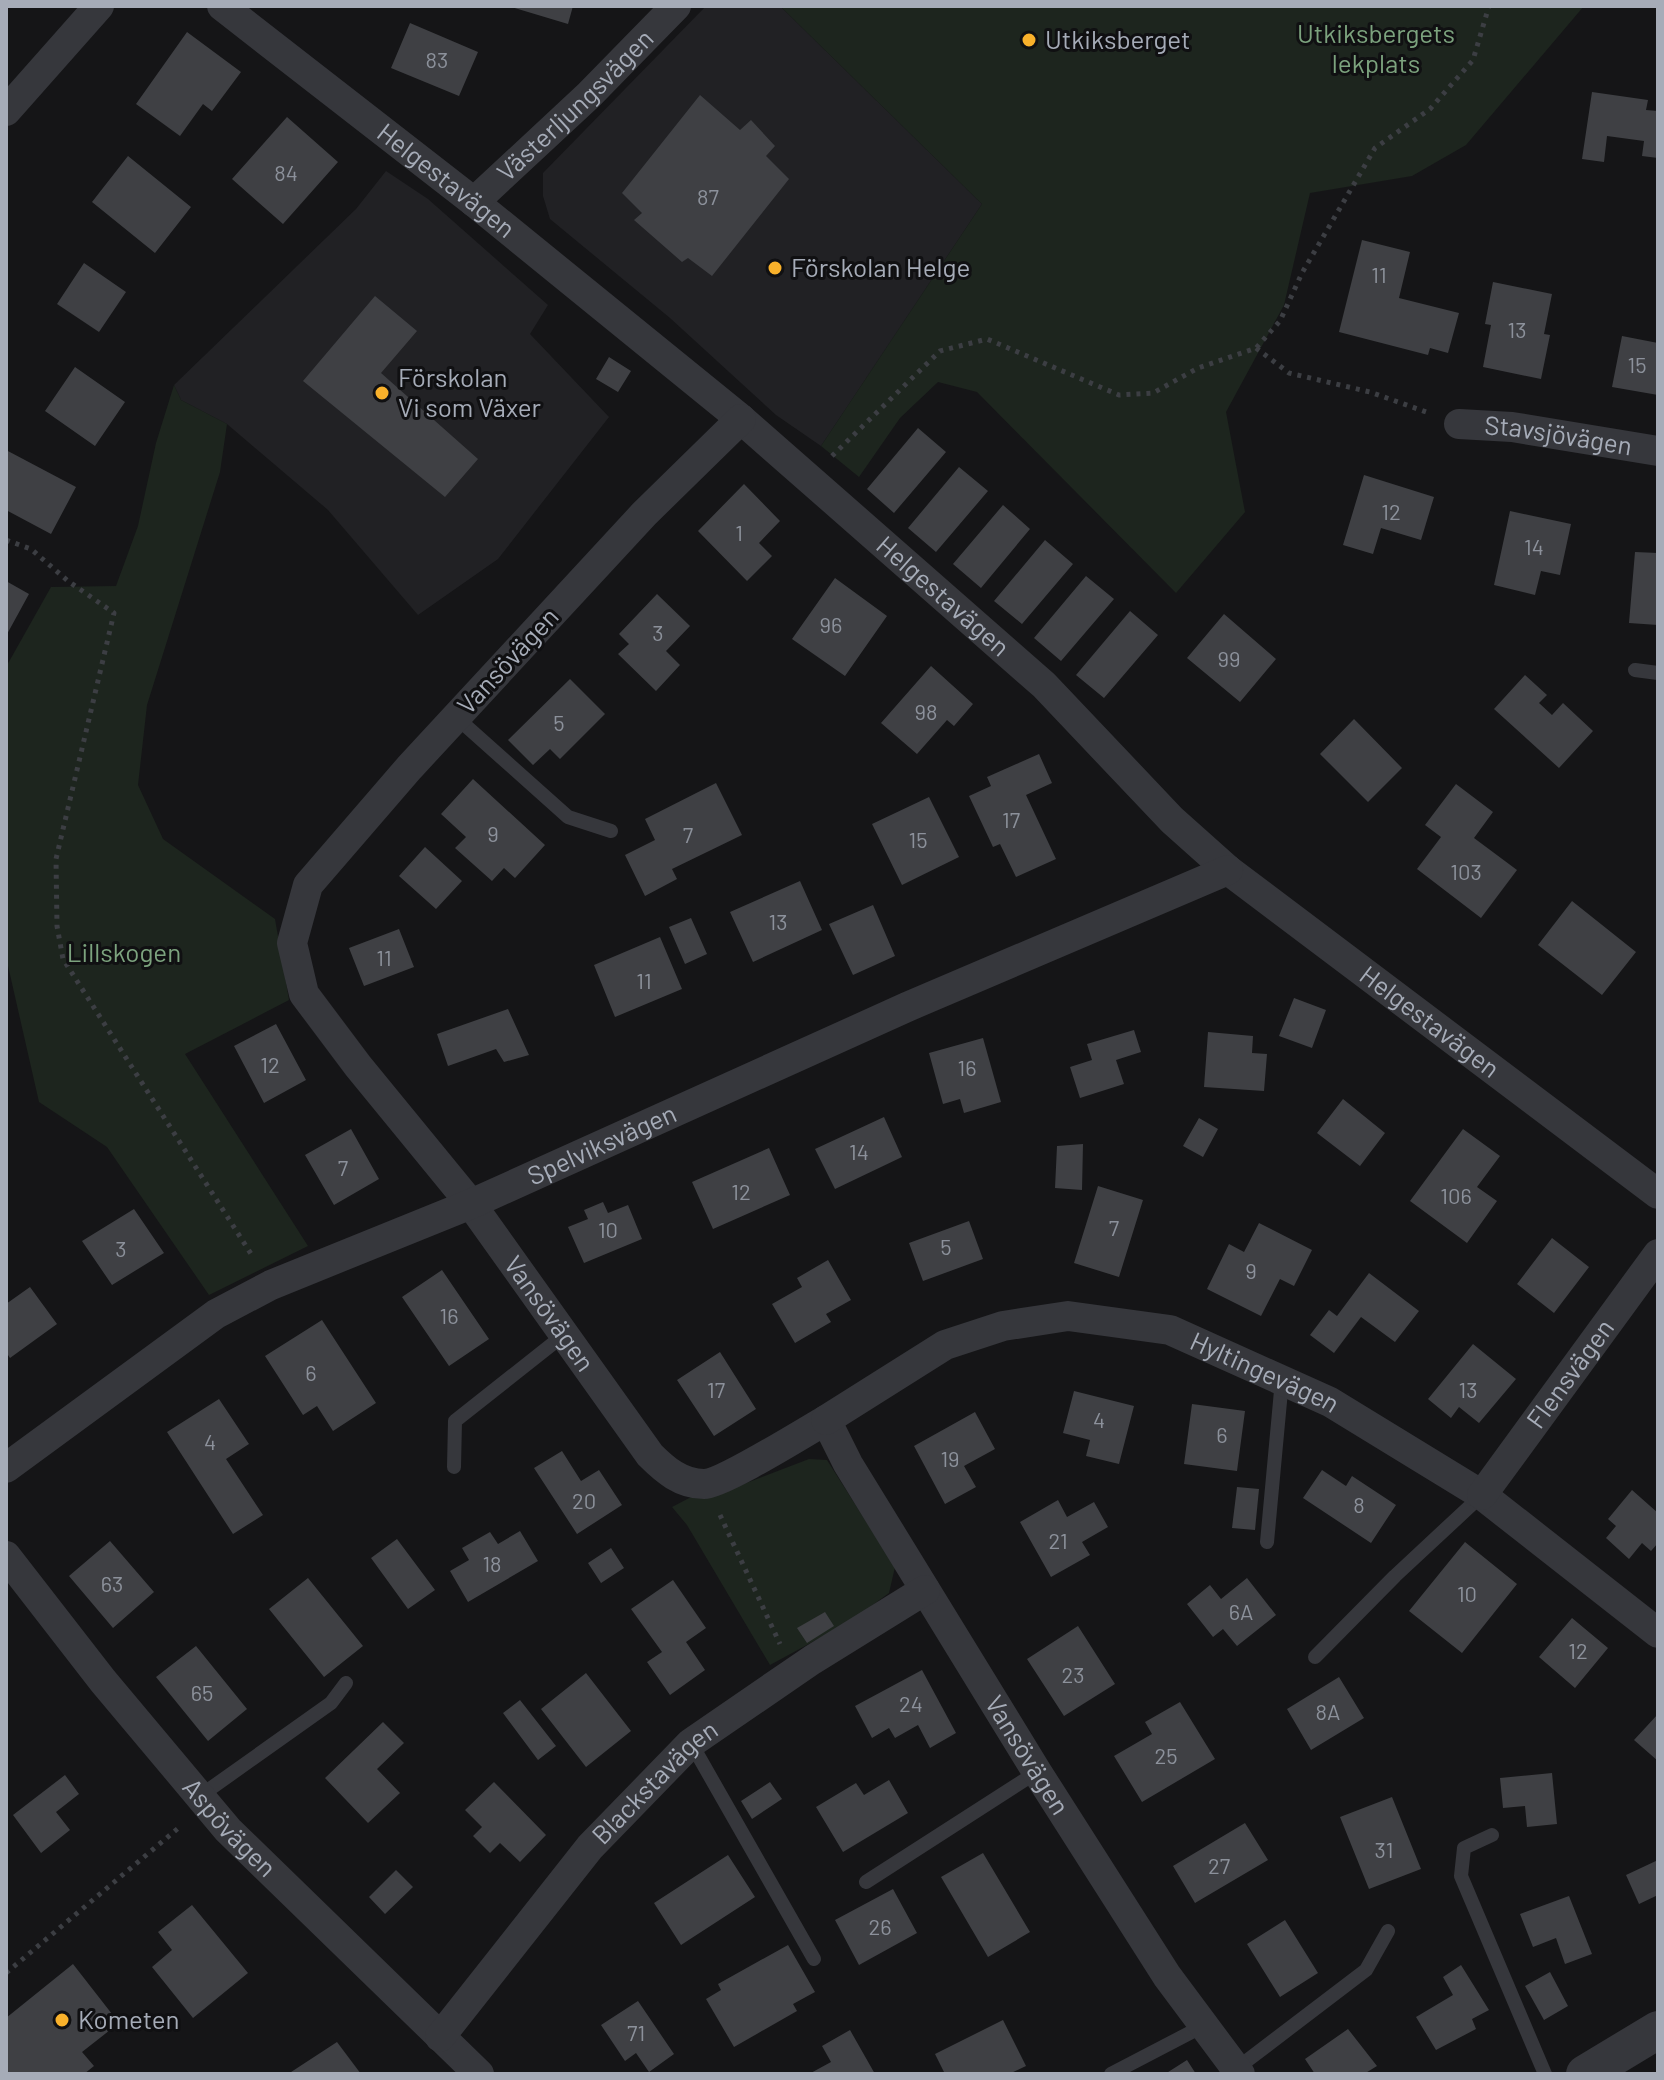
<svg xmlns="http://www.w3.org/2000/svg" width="1664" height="2080" font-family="Barlow,sans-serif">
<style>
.built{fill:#212124}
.green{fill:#1d251e}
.building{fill:#3f4044}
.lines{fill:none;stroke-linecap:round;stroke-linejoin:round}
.path{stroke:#3c3e43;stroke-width:5;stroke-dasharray:4 6;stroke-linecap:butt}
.service{stroke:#36373c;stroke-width:14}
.minor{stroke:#36373c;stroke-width:30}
.tertiary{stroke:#36373c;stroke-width:38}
.poi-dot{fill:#f9b12b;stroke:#101012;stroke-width:3}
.labels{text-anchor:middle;stroke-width:6;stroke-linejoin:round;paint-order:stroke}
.number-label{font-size:22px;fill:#8c919b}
.park-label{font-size:26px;fill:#7ca37e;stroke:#101012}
.poi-label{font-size:26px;fill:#a6acb8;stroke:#101012;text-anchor:start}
.street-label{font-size:26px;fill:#a6acb8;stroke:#101012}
</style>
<rect width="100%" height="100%" fill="#151517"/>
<path class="built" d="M706 6H780L982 204 821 446 776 415 670 318 550 219 543 196V173Z
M386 171 428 199 548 305 530 334 609 417 498 559 418 615 328 510 227 424 181 400 174 385 356 209Z"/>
<path class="green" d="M780 6H1584L1466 145 1412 176 1310 193 1284 305 1226 412 1245 512 1176 593 977 392 938 382 900 418 859 477 821 446 982 204Z
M174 385 181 400 227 424 220 472 147 705 138 785 163 839 275 919 289 1000 185 1054 308 1246 209 1295 107 1147 39 1102 6 957V667L51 587 116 586 138 526 156 443Z
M809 1459 827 1460 895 1567 889 1593 851 1621 770 1665 687 1525 672 1507 693 1496 736 1487Z"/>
<path class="building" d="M508 6H573L568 24Z
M410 23 478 52 459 96 391 68Z
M187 32 241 72 212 111 203 104 180 136 136 104Z
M1592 92 1648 100 1646 110 1658 111V158L1642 156 1644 141 1607 136 1604 162 1582 159Z
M700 95 740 130 751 120 775 146 766 156 789 179 712 276 688 258 682 262 634 220 642 213 622 193Z
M287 117 338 162 283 224 232 179Z
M128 156 191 207 155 253 92 202Z
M1362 240 1410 252 1399 298 1459 313 1448 353 1430 348 1428 355 1339 332Z
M84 263 126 292 99 332 57 304Z
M1493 282 1552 294 1544 334 1550 335 1541 379 1483 367 1491 325 1485 324Z
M375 296 417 331 381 373 478 459 445 497 303 381Z
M1622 336 1658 343V395L1612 387Z
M609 357 631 371 618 392 596 379Z
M75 367 125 402 95 446 45 411Z
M918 428 946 452 894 513 867 489Z
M6 450 76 487 51 534 6 510Z
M959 467 988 491 936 552 908 528Z
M1364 475 1434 497 1421 540 1381 528 1373 554 1343 545Z
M744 484 780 521 759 543 772 556 747 581 698 531Z
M1003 505 1030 529 981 588 953 564Z
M1510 511 1571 524 1560 575 1541 571 1535 595 1494 585Z
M1045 540 1073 564 1022 624 994 601Z
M1635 552 1658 553V625L1629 623Z
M1086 576 1114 599 1061 661 1034 638Z
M835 578 887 616 845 676 792 639Z
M6 581 29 594 6 636Z
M657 594 690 626 666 651 680 665 656 691 618 654 629 644 619 634Z
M1130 611 1158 635 1104 698 1076 675Z
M1224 614 1276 659 1240 702 1187 658Z
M931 666 973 704 954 726 947 720 917 754 881 723Z
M1525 675 1547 695 1539 703 1552 715 1563 703 1593 731 1559 768 1494 709Z
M570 679 605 714 560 759 550 749 533 765 508 740Z
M1354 719 1402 768 1368 802 1320 754Z
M1039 754 1052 783 1026 795 1056 859 1016 877 1000 844 993 847 969 796 991 786 987 777Z
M473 779 545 845 515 878 504 868 492 881 455 848 466 837 441 814Z
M716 783 742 835 672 869 677 879 645 896 625 855 655 840 645 819Z
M1456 784 1493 812 1474 838 1517 870 1481 918 1417 869 1441 837 1425 825Z
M929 797 959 857 902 885 872 824Z
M425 847 462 881 436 909 399 876Z
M800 881 822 930 753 962 730 912Z
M1572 901 1636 952 1602 995 1538 945Z
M873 905 895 956 853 975 829 924Z
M691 918 707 954 685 964 669 927Z
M399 929 414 967 364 986 349 948Z
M660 937 682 989 615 1017 594 965Z
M1294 998 1326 1010 1312 1048 1279 1036Z
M508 1009 529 1055 504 1062 496 1049 448 1066 437 1034Z
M276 1024 306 1080 264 1103 234 1046Z
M1134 1030 1141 1052 1116 1060 1124 1084 1080 1098 1070 1067 1092 1060 1087 1044Z
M1208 1032 1253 1036 1252 1053 1267 1054 1264 1091 1204 1087Z
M983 1038 1001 1102 964 1113 960 1099 943 1104 929 1053Z
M1343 1099 1385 1133 1360 1166 1317 1133Z
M884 1117 902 1157 835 1189 815 1149Z
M1199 1118 1218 1129 1203 1157 1183 1146Z
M351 1129 379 1179 334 1205 305 1155Z
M1463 1129 1500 1156 1477 1187 1497 1201 1467 1243 1410 1201Z
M1083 1144 1082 1190 1055 1188 1057 1146Z
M769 1148 790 1195 713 1229 692 1182Z
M1098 1186 1143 1200 1119 1277 1074 1263Z
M603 1202 608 1213 628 1205 642 1239 584 1263 568 1227 588 1219 584 1210Z
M134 1209 164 1253 112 1285 82 1241Z
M969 1221 983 1259 923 1281 909 1243Z
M1259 1223 1312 1250 1294 1286 1280 1279 1261 1316 1207 1289 1229 1244 1244 1252Z
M1552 1238 1589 1267 1554 1313 1517 1284Z
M828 1260 851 1300 826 1314 831 1322 795 1343 772 1304 802 1287 797 1278Z
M442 1270 489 1339 449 1366 402 1297Z
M1369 1273 1419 1311 1395 1342 1361 1317 1334 1353 1310 1335 1329 1310 1337 1316Z
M30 1287 57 1324 10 1358 6 1352V1304Z
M322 1320 376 1403 333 1431 317 1406 303 1415 265 1356Z
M1473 1344 1516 1379 1479 1423 1459 1407 1451 1418 1428 1399Z
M720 1352 756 1409 714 1436 677 1380Z
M1074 1391 1134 1406 1119 1464 1086 1456 1090 1440 1063 1433Z
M219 1399 249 1444 226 1459 263 1515 233 1534 167 1432Z
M1192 1404 1245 1411 1237 1471 1184 1464Z
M975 1412 995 1449 964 1466 976 1487 945 1504 914 1446Z
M562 1451 581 1481 599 1470 622 1505 577 1534 534 1468Z
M1322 1470 1346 1486 1352 1476 1396 1505 1371 1543 1303 1498Z
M1237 1487 1259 1489 1255 1530 1232 1528Z
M1632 1490 1658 1513V1543L1651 1551 1642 1543 1629 1559 1606 1538 1616 1526 1608 1519Z
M1058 1500 1067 1517 1094 1502 1108 1527 1082 1542 1090 1555 1051 1577 1020 1522Z
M520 1531 538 1561 468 1602 450 1571 469 1560 462 1548 490 1532 498 1544Z
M397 1539 435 1590 408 1609 371 1558Z
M110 1541 154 1592 113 1628 69 1576Z
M1465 1542 1517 1584 1462 1653 1409 1611Z
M611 1548 624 1568 601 1583 588 1563Z
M308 1578 363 1646 324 1677 269 1609Z
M1247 1578 1276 1615 1237 1646 1223 1629 1213 1637 1187 1604 1210 1585 1221 1599Z
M673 1580 706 1628 686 1642 705 1670 670 1695 647 1662 662 1652 631 1609Z
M825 1612 834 1626 807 1643 797 1628Z
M1572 1618 1608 1648 1575 1688 1539 1657Z
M1078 1626 1115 1684 1064 1716 1027 1659Z
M196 1646 247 1709 208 1741 156 1677Z
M922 1670 956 1733 930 1748 918 1725 895 1738 889 1728 872 1738 855 1706Z
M586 1673 631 1731 586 1767 541 1709Z
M1339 1677 1364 1718 1311 1750 1287 1709Z
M520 1700 556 1746 538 1760 503 1713Z
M1180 1702 1215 1759 1142 1802 1114 1756 1152 1734 1145 1722Z
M1658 1714V1761L1634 1740Z
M383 1722 404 1743 377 1769 400 1793 368 1823 325 1778Z
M1552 1773 1557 1824 1527 1827 1525 1806 1503 1808 1500 1778Z
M65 1775 79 1794 56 1812 70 1830 41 1853 13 1815Z
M889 1780 908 1813 843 1852 816 1807 856 1783 864 1795Z
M494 1782 546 1835 520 1862 500 1843 490 1853 473 1836 482 1827 465 1810Z
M770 1782 782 1799 752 1819 741 1801Z
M1392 1797 1421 1869 1369 1889 1340 1817Z
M1245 1823 1268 1860 1195 1903 1173 1866Z
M983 1853 1030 1932 988 1957 941 1877Z
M728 1855 755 1897 681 1945 654 1903Z
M1658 1860V1895L1639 1904 1626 1875Z
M396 1870 413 1887 385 1914 369 1897Z
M893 1889 917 1933 859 1965 835 1920Z
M1569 1896 1592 1954 1565 1964 1556 1938 1533 1947 1520 1914Z
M192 1905 248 1973 193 2018 152 1967 172 1950 158 1932Z
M1285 1920 1318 1973 1280 1997 1247 1944Z
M788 1945 815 1992 793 2004 797 2011 734 2047 706 1999 721 1990 718 1984Z
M73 1964 119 2023 82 2052 94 2066 84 2074H6V2018Z
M1461 1965 1489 2010 1472 2019 1476 2029 1436 2050 1416 2017 1453 1995 1443 1977Z
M1550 1972 1568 2006 1544 2020 1525 1986Z
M638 2001 674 2054 649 2072 636 2053 625 2061 601 2025Z
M1003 2020 1026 2066 1009 2074H945L935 2054Z
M1348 2029 1377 2066 1364 2074H1315L1305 2059Z
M850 2030 875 2074H809L831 2062 822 2046Z
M337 2042 361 2074H288Z
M1187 2060 1196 2074H1165Z"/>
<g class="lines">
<path class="path" d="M1256 348 1289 373 1370 392 1429 413
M832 456 940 351 987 339 1119 395 1153 393 1198 368 1256 348 1280 321 1302 273 1375 148 1430 109 1473 60 1489 6
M6 540 31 549 68 581 114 613 56 859 57 926 63 959 253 1257
M720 1515 780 1644
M6 1973 182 1825"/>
<path class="service" d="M1635 670 1658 673
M456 717 568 817 611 831
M454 1467 455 1421 565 1334
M1267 1542 1282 1380
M1315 1657 1395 1576 1482 1495
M691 1743 814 1959
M200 1796 331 1703 346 1683
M1492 1835 1464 1848 1461 1876 1545 2074
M866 1882 1037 1772
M1236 2069 1366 1970 1388 1931
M1111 2074 1205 2025"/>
<g class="minor">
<path id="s1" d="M222 6 474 202 741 419 1044 685 1172 820 1228 870 1658 1194"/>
<path d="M6 111 99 6"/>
<path id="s2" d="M474 202 589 95 676 6"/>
<path id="s3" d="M741 419 644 514 409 768 308 885 292 943 304 994 358 1066 471 1204 650 1455C665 1470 681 1484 704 1484 722 1484 805 1432 826 1420L848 1464 1037 1772 1167 1976 1240 2074"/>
<path id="s4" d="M1459 424 1512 427 1658 451"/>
<path id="s5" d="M826 1420 945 1345 1003 1326 1068 1316 1170 1330 1330 1402 1482 1495 1658 1633"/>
<path id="s6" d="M6 1468 216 1314 271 1285 471 1204 907 1007 1228 870"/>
<path id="s7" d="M1482 1495 1658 1254"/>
<path id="s8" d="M6 1556 103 1681 228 1830 479 2074"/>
<path id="s9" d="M440 2037 590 1847 691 1743 812 1660 925 1590"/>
</g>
<path class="tertiary" d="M1585 2074 1658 2030"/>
</g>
<g class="poi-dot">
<circle cx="1029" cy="40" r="8"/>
<circle cx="775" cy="268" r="8"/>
<circle cx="382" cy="393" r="8"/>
<circle cx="62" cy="2020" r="8"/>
</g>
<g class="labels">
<g class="number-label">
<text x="437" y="68">83</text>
<text x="286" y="181">84</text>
<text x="708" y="205">87</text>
<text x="1379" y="283">11</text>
<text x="1517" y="338">13</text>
<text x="1637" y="373">15</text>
<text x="1391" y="520">12</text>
<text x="739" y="541">1</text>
<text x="1534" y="555">14</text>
<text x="831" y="633">96</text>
<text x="658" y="641">3</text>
<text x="1229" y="667">99</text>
<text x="926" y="720">98</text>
<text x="559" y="731">5</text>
<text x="1011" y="828">17</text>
<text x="493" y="842">9</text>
<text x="688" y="843">7</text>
<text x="918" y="848">15</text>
<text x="1466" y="880">103</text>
<text x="778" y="930">13</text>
<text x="384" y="966">11</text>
<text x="644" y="989">11</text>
<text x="270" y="1073">12</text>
<text x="967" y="1076">16</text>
<text x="859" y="1160">14</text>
<text x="343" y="1176">7</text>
<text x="741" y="1200">12</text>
<text x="1456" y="1204">106</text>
<text x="1114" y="1236">7</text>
<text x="608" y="1238">10</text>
<text x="946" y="1255">5</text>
<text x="121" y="1257">3</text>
<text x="1251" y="1279">9</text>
<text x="449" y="1324">16</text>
<text x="311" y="1381">6</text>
<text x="716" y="1398">17</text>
<text x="1468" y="1398">13</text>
<text x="1099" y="1428">4</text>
<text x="1222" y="1443">6</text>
<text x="210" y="1450">4</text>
<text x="950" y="1467">19</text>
<text x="584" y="1509">20</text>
<text x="1359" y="1513">8</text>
<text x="1058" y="1549">21</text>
<text x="492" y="1572">18</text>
<text x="112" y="1592">63</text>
<text x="1467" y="1602">10</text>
<text x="1241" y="1620">6A</text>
<text x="1578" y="1659">12</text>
<text x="1073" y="1683">23</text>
<text x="202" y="1701">65</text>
<text x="911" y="1712">24</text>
<text x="1328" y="1720">8A</text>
<text x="1166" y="1764">25</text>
<text x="1384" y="1858">31</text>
<text x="1219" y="1874">27</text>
<text x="880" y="1935">26</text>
<text x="636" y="2041">71</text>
</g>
<g class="park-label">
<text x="1376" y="43">Utkiksbergets<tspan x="1376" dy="30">lekplats</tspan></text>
<text x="124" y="962">Lillskogen</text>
</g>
<g class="poi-label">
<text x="1045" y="49">Utkiksberget</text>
<text x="791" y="277">Förskolan Helge</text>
<text x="398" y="387">Förskolan<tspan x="398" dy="30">Vi som Växer</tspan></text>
<text x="78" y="2029">Kometen</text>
</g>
<g class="street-label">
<text dy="9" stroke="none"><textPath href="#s2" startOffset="140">Västerljungsvägen</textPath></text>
<text dy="9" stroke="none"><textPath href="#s1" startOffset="284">Helgestavägen</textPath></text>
<text dy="9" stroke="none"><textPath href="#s4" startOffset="100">Stavsjövägen</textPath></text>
<text dy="9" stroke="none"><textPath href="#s1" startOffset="932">Helgestavägen</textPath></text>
<text transform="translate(508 661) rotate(-47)" y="9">Vansövägen</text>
<text dy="9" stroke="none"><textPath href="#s1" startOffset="1580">Helgestavägen</textPath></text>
<text dy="9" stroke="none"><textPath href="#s6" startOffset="682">Spelviksvägen</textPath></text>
<text dy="9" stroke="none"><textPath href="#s3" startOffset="1152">Vansövägen</textPath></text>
<text dy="9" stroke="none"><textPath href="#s5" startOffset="474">Hyltingevägen</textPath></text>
<text dy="9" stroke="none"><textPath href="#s7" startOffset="150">Flensvägen</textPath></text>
<text dy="9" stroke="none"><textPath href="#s3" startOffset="1918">Vansövägen</textPath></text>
<text dy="9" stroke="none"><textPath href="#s9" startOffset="334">Blackstavägen</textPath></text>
<text dy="9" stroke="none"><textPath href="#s8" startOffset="352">Aspövägen</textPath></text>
</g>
</g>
<rect width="1664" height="2080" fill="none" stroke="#a6acb8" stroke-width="16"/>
</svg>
